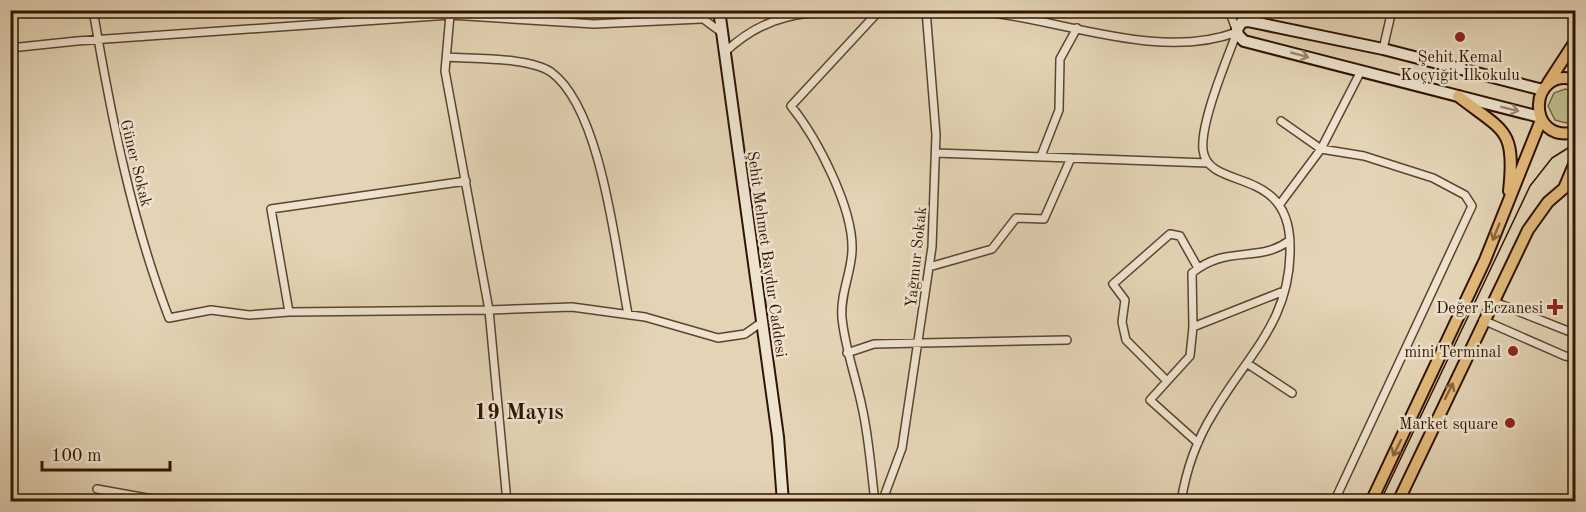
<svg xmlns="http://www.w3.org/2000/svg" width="1586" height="512" font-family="'Old Standard TT',serif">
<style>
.green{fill:#babb89;stroke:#766745;stroke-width:1.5}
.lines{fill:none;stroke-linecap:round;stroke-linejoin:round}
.street-casing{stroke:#5e432e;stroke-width:10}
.secondary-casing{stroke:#321301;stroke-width:14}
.primary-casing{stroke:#321301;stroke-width:14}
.street{stroke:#ede3cf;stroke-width:7}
.secondary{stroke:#ede3cf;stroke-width:10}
.primary{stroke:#e2ba7a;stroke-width:10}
.tram{stroke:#321301;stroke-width:1.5}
.oneway{stroke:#998572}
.oneway2{stroke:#8a663e}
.poi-dot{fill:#8f2418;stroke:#ede3cf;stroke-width:2}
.labels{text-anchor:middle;stroke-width:5;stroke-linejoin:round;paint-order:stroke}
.poi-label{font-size:16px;fill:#321301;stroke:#ede3cf;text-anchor:end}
.street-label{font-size:16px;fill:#321301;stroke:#ede3cf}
.district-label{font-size:22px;font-weight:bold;fill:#321301;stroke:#ede3cf}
</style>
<rect width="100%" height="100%" fill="#e3d4b5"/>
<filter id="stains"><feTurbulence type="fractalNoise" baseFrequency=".00333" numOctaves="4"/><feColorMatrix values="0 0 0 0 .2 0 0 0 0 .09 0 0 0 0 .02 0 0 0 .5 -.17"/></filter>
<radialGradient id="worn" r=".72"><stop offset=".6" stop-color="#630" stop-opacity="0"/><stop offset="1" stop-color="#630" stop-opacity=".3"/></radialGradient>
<path class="green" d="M1565 89 1576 92 1575 120 1566 123 1555 120 1548 106 1554 93Z
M1417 496 1494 501H1414Z"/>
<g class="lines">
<g class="street-casing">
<path id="street" d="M93 10C111 115 131 219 169 318L211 310 249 315 289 312 489 310 572 307 645 317 718 338 745 334 762 322
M691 10 721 32
M450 15 445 71 489 310 507 502
M10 48 77 41 450 15 594 24 701 19
M1383 49 1392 10
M724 53C768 11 806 12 863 12 900 11 939 8 977 11 1059 18 1157 62 1237 32
M447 57C473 59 529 57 551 72 602 109 616 253 628 314
M1281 121 1321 149 1364 156 1433 178 1465 195 1472 206 1334 502
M936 153 1208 163
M1041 156 1059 110 1060 59 1077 28
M1280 204 1321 149 1361 71
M929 267 992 249 1016 218 1044 219 1071 158
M1492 301 1568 331 1576 332
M289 312 271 209 466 181
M1483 320 1565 356 1576 358
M1193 327 1284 291
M847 353 874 344 1067 340
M1248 364 1292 393
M1167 381 1126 340 1122 322 1125 300 1113 284 1170 234 1180 236 1198 268
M1198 443 1150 400 1190 356 1193 327 1192 273C1227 244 1259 264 1290 240
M97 489 169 502
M875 502C871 470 869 438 862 407 856 377 845 349 842 318 840 294 851 274 852 251 854 209 817 138 791 106L878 12
M882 502 902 448 932 247 936 135 926 10
M1181 502C1186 470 1197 439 1214 412 1248 354 1292 320 1290 245 1289 164 1208 192 1203 150 1200 123 1227 59 1237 32L1229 10"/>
</g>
<g class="secondary-casing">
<path id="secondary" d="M719 10 778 437 783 502
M1540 117 1244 41 1238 35 1237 29 1242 22 1248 21 1383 49 1543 90"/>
</g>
<g class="primary-casing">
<path id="primary" d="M1576 80C1528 65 1525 145 1576 132
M1548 83 1576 40
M1458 96C1504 132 1516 128 1509 191
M1565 186 1576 160
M1371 502 1485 260 1541 120
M1398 502 1528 230 1548 202 1576 178"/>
</g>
<use href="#street" class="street"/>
<use href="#secondary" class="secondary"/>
<use href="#primary" class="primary"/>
<path class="tram" d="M1380 502 1530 186 1552 158 1576 143"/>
</g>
<defs><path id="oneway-shaft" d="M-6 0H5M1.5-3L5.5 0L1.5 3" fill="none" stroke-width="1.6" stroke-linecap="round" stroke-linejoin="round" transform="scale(1.5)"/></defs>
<g class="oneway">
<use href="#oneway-shaft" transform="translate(1300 55) rotate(15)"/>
<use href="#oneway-shaft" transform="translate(1510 109) rotate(14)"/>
</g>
<g class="oneway2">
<use href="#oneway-shaft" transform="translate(1496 232) rotate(112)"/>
<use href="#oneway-shaft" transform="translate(1449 391) rotate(-64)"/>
<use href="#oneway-shaft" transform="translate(1397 448) rotate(116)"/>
</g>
<g class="poi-dot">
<circle cx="1460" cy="37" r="6"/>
<path d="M1552 298h6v6h6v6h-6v6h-6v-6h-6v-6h6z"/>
<circle cx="1513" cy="351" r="6"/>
<circle cx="1510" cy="423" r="6"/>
</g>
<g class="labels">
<g class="poi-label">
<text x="1460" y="62" text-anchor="middle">Şehit Kemal<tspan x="1460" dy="18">Koçyiğit İlkokulu</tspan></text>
<text x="1543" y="313">Değer Eczanesi</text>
<text x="1501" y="357">mini Terminal</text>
<text x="1498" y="429">Market square</text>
</g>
<g class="street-label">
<text transform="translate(137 163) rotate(76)" y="6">Güner Sokak</text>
<text transform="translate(768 254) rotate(82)" y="6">Şehit Mehmet Baydur Caddesi</text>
<text transform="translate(915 257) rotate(-84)" y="6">Yağmur Sokak</text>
</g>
<g class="district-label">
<text x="519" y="419">19 Mayıs</text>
</g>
</g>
<rect width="1586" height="512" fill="none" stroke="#e3d4b5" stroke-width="36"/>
<rect x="12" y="12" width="1562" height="488" fill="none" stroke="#321301" stroke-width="3"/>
<rect x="18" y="18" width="1550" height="476" fill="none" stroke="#321301" stroke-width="1.5"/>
<path d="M42 461v9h128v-9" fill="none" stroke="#321301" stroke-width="3"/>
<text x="51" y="461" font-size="18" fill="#321301" stroke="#ede3cf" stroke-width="4.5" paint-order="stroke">100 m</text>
<rect width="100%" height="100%" filter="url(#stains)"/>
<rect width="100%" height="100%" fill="url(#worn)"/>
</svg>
